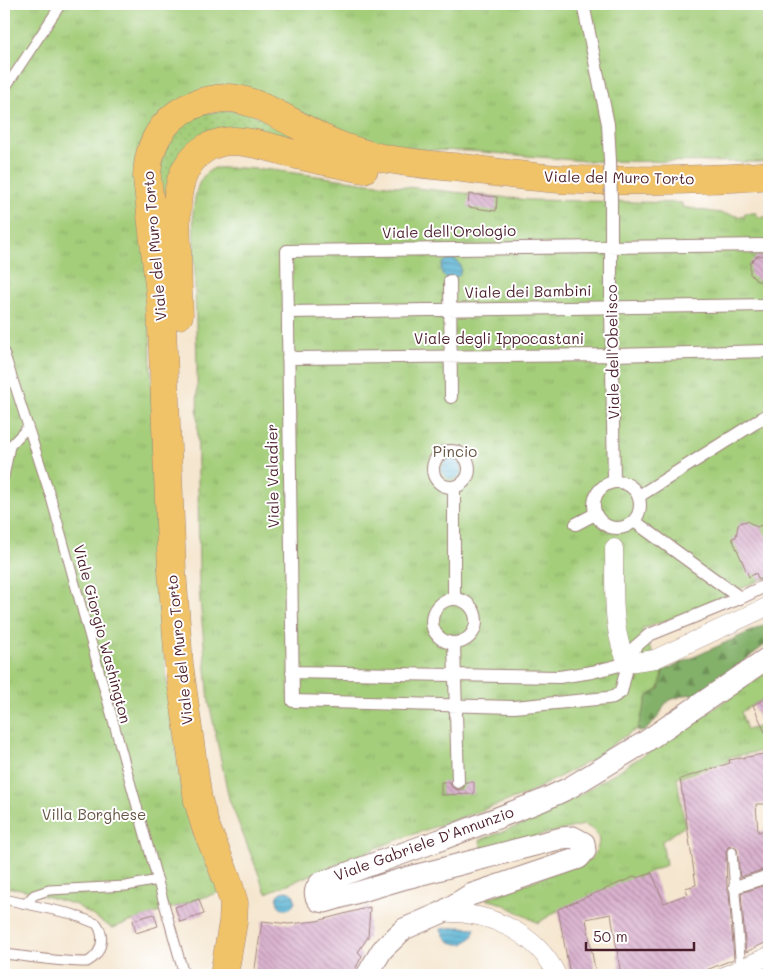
<svg xmlns="http://www.w3.org/2000/svg" width="773" height="979" font-family="Mali,sans-serif">
<style>
.grass{fill:url(#grass-dots);stroke:#777652}
.forest{fill:url(#forest-firs);stroke:#66684a}
.park{fill:url(#park-tufts);stroke:#777652}
.water{fill:url(#water-rules);stroke:#4f687e}
.building{fill:url(#building-back-hatch)}
.lines{fill:none;stroke-linecap:round;stroke-linejoin:round}
.service-casing{stroke:#a0827d;stroke-width:11}
.pedestrian-casing{stroke:#a0827d;stroke-width:14}
.minor-casing{stroke:#a0827d;stroke-width:19}
.tertiary-casing{stroke:#a0827d;stroke-width:23}
.primary-casing{stroke:#a0827d;stroke-width:29}
.service{stroke:#fff;stroke-width:9}
.pedestrian{stroke:#fff;stroke-width:12}
.minor{stroke:#fff;stroke-width:18}
.tertiary{stroke:#fff;stroke-width:21}
.primary{stroke:#f1c369;stroke-width:28}
.pedestrian-bridge-casing{stroke:#a0827d;stroke-width:14;stroke-linecap:butt}
.pedestrian-bridge{stroke:#fff;stroke-width:12}
.labels{text-anchor:middle;stroke-width:4;stroke-linejoin:round;paint-order:stroke}
.street-label{font-size:15px;fill:#4a1f2b;stroke:#fff}
.park-label{font-size:15px;fill:#655443;stroke:#fff}
</style>
<defs>
<pattern id="grass-dots" width="8" height="8" patternUnits="userSpaceOnUse" patternTransform="scale(1.25)"><rect width="8" height="8" fill="#a4ce7a"/><path d="M2 2h.1M6 6h.1" fill="none" stroke="#8fb06a" stroke-width="1.8" stroke-linecap="round"/></pattern>
<pattern id="forest-firs" width="22" height="20" patternUnits="userSpaceOnUse" patternTransform="scale(1.25)"><rect width="22" height="20" fill="#83b16a"/><path d="M5 1l3.5 6h-7zM16 11l3.5 6h-7z" fill="#6d8f57"/></pattern>
<pattern id="park-tufts" width="24" height="20" patternUnits="userSpaceOnUse" patternTransform="scale(1.25)"><rect width="24" height="20" fill="#a4ce7a"/><path d="M3 7l-1-3M5 7V3M7 7l1-3M15 17l-1-3M17 17v-4M19 17l1-3" fill="none" stroke="#8fb06a"/></pattern>
<pattern id="water-rules" width="6" height="5" patternUnits="userSpaceOnUse" patternTransform="scale(1.25)"><rect width="6" height="5" fill="#54b1d2"/><path d="M0 2.5h6" fill="none" stroke="#488fab"/></pattern>
<pattern id="building-back-hatch" width="6" height="6" patternUnits="userSpaceOnUse" patternTransform="scale(1.25)"><rect width="6" height="6" fill="#dab2cf"/><path d="M-1 5l2 2M0 0l6 6M5-1l2 2" fill="none" stroke="#b390a8"/></pattern>
</defs>
<rect width="100%" height="100%" fill="#fff"/>
<filter id="ink" filterUnits="userSpaceOnUse"><feTurbulence type="fractalNoise" baseFrequency=".02" numOctaves="2"/><feDisplacementMap in="SourceGraphic" scale="10" xChannelSelector="R" yChannelSelector="G"/><feConvolveMatrix kernelMatrix="1 2 1 2 8 2 1 2 1" color-interpolation-filters="sRGB"/></filter>
<filter id="wash" filterUnits="userSpaceOnUse"><feTurbulence type="fractalNoise" baseFrequency=".0096" numOctaves="4" result="noise"/><feDisplacementMap in="SourceGraphic" scale="20" xChannelSelector="R" yChannelSelector="G"/><feGaussianBlur stdDeviation="1.12" result="paint"/><feColorMatrix in="noise" values="0 0 0 0 0 0 0 0 0 0 0 0 0 0 0 0 0 1.4 0 .05"/><feComposite in="paint" operator="in"/></filter>
<g filter="url(#wash)">
<rect width="100%" height="100%" fill="#f5e6cf"/>
<path class="grass" d="M243 109 313 143 203 140 165 253 156 175 172 133 197 114Z"/>
<path class="forest" d="M769 623V642L701 693 685 695 670 700 665 704 659 716 645 731 639 732 637 729 648 696 659 689 663 671Z"/>
<path class="park" d="M4 4H769V162L585 161 471 151 424 150 359 140 276 100 161 115 149 301 160 623 171 715 183 796 192 826 223 891 112 928 76 905 21 889 4 887Z
M215 168H240L272 170 368 183 529 200 682 203V207L744 217 745 213H756V217H769V576L684 614 642 629 655 659 663 671 659 689 648 696 637 729 620 739 593 759 525 795 394 841 266 893 229 799 209 702 199 588 197 365 193 210C196 193 197 175 215 168Z
M769 670V687L767 689 768 696 741 712 747 730 761 726 769 736V750L729 757V761L677 778 685 826 662 841 666 865 555 912 538 923 503 904 486 899 591 859C602 845 603 831 583 825L482 849 480 840 521 825 576 797 673 737Z"/>
<path class="water" d="M441 269a10 10 0 1 1 20 0a10 10 0 1 1-20 0Z
M442 469a10 10 0 1 1 20 0a10 10 0 1 1-20 0Z
M277 900a9 9 0 1 1 18 0a9 9 0 1 1-18 0Z
M458 927 475 928 472 937 464 944C451 945 445 940 441 929Z"/>
<g id="blocks">
<path class="building" d="M469 194 497 197 496 211 468 207Z
M769 255V281H757L750 274V263L757 256Z
M747 521 757 527 761 525 769 543V575L759 580 756 573 749 577 732 538 736 537 738 525 742 522Z
M769 697V741L753 705Z
M769 753V804H756L758 832 769 829V868L740 877 737 849 731 846 728 847 726 852 727 889 729 892 734 959 694 975H621L611 914 586 919 596 975H570L558 909 636 876 637 878 652 873 664 903 688 894 685 888 696 885 680 779 730 763 729 760Z
M441 782H450L451 787 458 790 463 789 466 782H474V794L441 795Z
M769 884V941L746 952 741 893Z
M199 899 204 914 180 922 175 907Z
M370 907 368 937 358 952 362 956 352 975H254L262 921 289 924 317 921Z
M154 914 158 926 136 933 133 920Z"/>
</g>
</g>
<g filter="url(#ink)">
<use href="#blocks" fill-opacity="0" stroke="#a0827d" stroke-width="1"/>
<g class="lines">
<g class="service-casing">
<path id="service" d="M4 90 61 4
M4 352 51 498 184 975
M4 477 10 446 28 427
M732 852 740 958 742 968
M4 899 72 914 97 924C106 938 101 955 87 962 59 962 31 957 4 954
M25 904 34 895 49 890 126 886 158 880"/>
</g>
<g class="pedestrian-casing">
<path id="pedestrian" d="M583 4 608 124 610 161
M611 201V308L614 481
M450 281 451 397
M288 312 769 305
M288 358 613 355 769 351
M433 469a18 18 0 1 1 36 0a18 18 0 1 1-36 0Z
M594 505a23 23 0 1 1 46 0a23 23 0 1 1-46 0Z
M639 496 769 414
M634 521 740 598
M576 524 595 514
M432 621a22 22 0 1 1 44 0a22 22 0 1 1-44 0Z
M454 599V487
M454 644 458 782
M628 663 621 692 613 697 607 698 514 707 293 701 287 251 769 245
M292 672 559 677 592 672 628 663 635 647 649 635 740 598 769 584
M735 887 769 876"/>
</g>
<g class="minor-casing">
<path id="minor" d="M614 548C615 584 610 632 628 663L655 659 769 606
M441 913C488 911 536 932 557 975
M726 975 769 956"/>
</g>
<g class="tertiary-casing">
<path id="tertiary" d="M367 975 382 950 404 929 441 913 470 895 579 858 585 851 584 843 573 837 562 838 406 878 325 902 319 901C313 895 315 889 320 883L440 840 541 801 569 788 645 742 769 657"/>
</g>
<g class="primary-casing">
<path id="primary" d="M179 315C178 293 177 270 177 247 176 212 172 166 208 147 216 143 225 141 234 141 257 142 279 150 301 156 322 161 343 165 364 169
M224 975 233 922 234 903 227 879 205 825 198 800 179 664 172 570 161 303 147 178C148 130 178 101 226 98 253 96 300 128 326 140 341 147 357 152 373 156 402 163 433 165 463 168 502 173 541 179 580 180 610 181 641 180 671 180 703 179 737 179 769 175"/>
</g>
<use href="#service" class="service"/>
<use href="#pedestrian" class="pedestrian"/>
<use href="#minor" class="minor"/>
<use href="#tertiary" class="tertiary"/>
<use href="#primary" class="primary"/>
<g class="pedestrian-bridge-casing">
<path id="pedestrian-bridge" d="M610 161 611 201"/>
</g>
<use href="#pedestrian-bridge" class="pedestrian-bridge"/>
</g>
</g>
<g class="labels">
<g class="street-label">
<text transform="translate(619 178) rotate(1)" y="5">Viale del Muro Torto</text>
<text transform="translate(449 232) rotate(-1)" y="5">Viale dell'Orologio</text>
<text transform="translate(155 246) rotate(-95)" y="5">Viale del Muro Torto</text>
<text transform="translate(528 292) rotate(-1)" y="5">Viale dei Bambini</text>
<text x="499" y="344">Viale degli Ippocastani</text>
<text transform="translate(613 352) rotate(-91)" y="5">Viale dell'Obelisco</text>
<text transform="translate(273 476) rotate(-91)" y="5">Viale Valadier</text>
<text transform="translate(102 634) rotate(75)" y="5">Viale Giorgio Washington</text>
<text transform="translate(180 650) rotate(-96)" y="5">Viale del Muro Torto</text>
<text transform="translate(424 844) rotate(-20)" y="5">Viale Gabriele D'Annunzio</text>
</g>
<g class="park-label">
<text x="455" y="457">Pincio</text>
<text x="94" y="820">Villa Borghese</text>
</g>
</g>
<rect width="773" height="979" fill="none" stroke="#fff" stroke-width="20"/>
<path d="M586 942v8h108v-8" fill="none" stroke="#4a1f2b" stroke-width="2.5"/>
<text x="593" y="942" font-size="15" fill="#4a1f2b" stroke="#ffffff" stroke-width="4" paint-order="stroke">50 m</text>
</svg>
